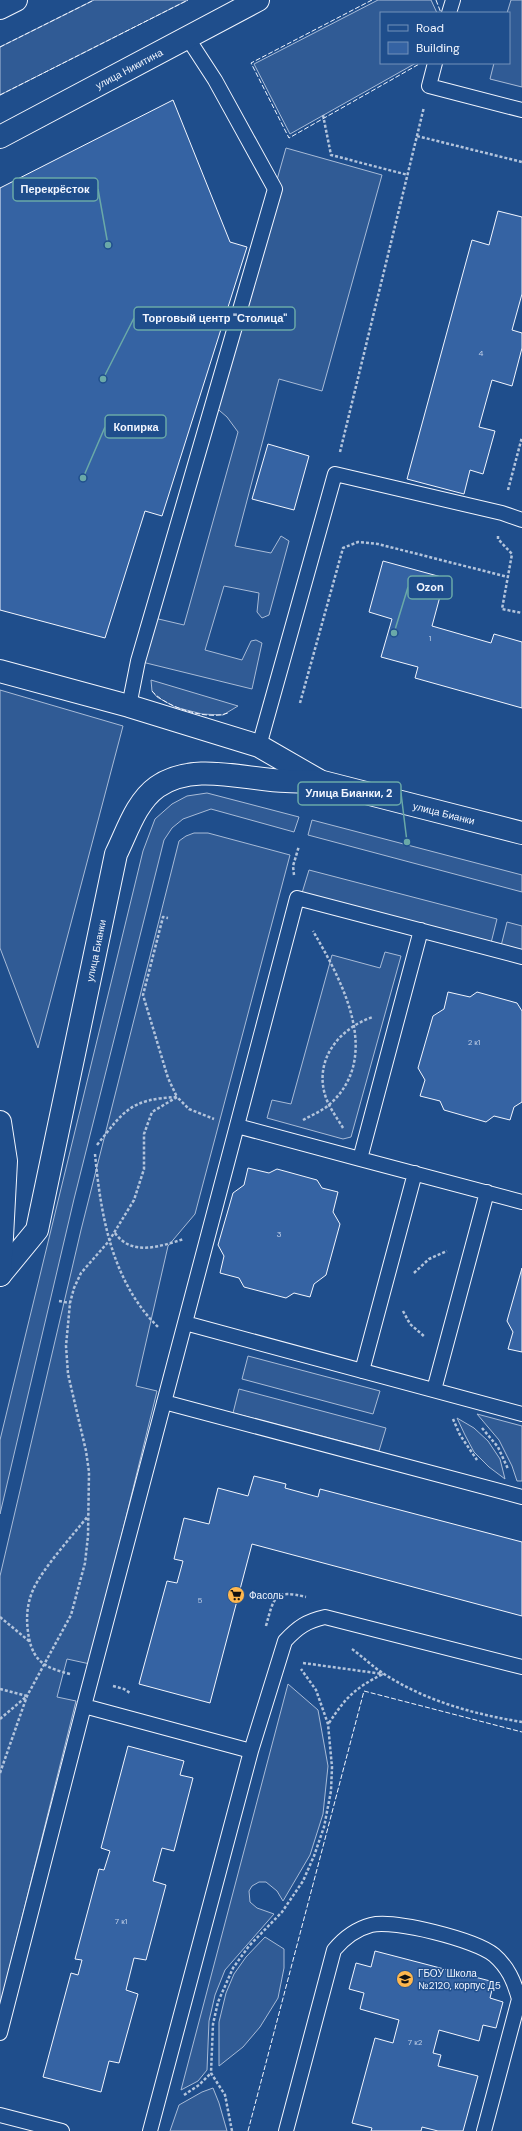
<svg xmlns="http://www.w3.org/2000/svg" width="522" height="2131" font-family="'DM Sans',sans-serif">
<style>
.built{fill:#305b95;stroke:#a8bbd7}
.building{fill:#3563a3;stroke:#f2f6ff}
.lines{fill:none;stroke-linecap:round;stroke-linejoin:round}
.service-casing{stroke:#f2f6ff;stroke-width:16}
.minor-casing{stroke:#f2f6ff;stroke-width:24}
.tertiary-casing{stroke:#f2f6ff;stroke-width:24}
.secondary-casing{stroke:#f2f6ff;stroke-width:24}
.path{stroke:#b3c4dc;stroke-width:2.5;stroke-dasharray:3 2;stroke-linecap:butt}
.service{stroke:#1f4e8c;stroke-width:14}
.minor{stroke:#1f4e8c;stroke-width:22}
.tertiary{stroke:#1f4e8c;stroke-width:22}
.secondary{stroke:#1f4e8c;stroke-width:22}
.fence{stroke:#f2f6ff;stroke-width:1;stroke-dasharray:5 2;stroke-linecap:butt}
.labels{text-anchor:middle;stroke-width:3;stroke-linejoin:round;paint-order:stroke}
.number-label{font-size:8px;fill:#c3d1e8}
.street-label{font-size:10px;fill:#f2f6ff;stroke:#1f4e8c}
.poi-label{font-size:10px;fill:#f2f6ff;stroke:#1f4e8c;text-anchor:start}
.leader{fill:none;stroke:#6aa9a8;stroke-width:1.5}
.callout-dot{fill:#6aa9a8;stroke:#1f4e8c;stroke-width:1.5}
.callout{fill:#1f4e8c;stroke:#6aa9a8;stroke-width:1.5}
.callout-label{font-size:11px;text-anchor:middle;font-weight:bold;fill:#f2f6ff}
</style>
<rect width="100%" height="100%" fill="#1f4e8c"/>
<path class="built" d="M94 0H188L0 95V47Z
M378 0H431L437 13H381V63H416L290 134 254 64Z
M511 0H522V87L490 79 494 63H509V13H507Z
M286 148 382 175 322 391 279 379 235 546 271 553 281 536 289 541 269 615 262 618 257 612 259 593 224 586 205 650 242 660 251 641 256 640 262 643 252 689 138 661 150 617 184 625 238 432 227 417 213 405Z
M151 680 238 706 223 715 202 714 175 707 157 697 152 691Z
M0 690 123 726 38 1048 0 948Z
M207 793 299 817 294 832 211 809 183 819 172 828 164 840 74 1199 0 1514V1440L143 851 155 819 172 804 187 796Z
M312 820 522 875V892L308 835Z
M194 833H208L290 855 195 1214 168 1246 136 1386 157 1391 90 1664 67 1659 57 1697 76 1701 0 2006V1576L81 1230 179 841 186 836Z
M309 870 497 919 491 943 302 893Z
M507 922 522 926V951L501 946Z
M385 952 401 956 351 1137 343 1139 267 1118 272 1100 291 1104 332 955 380 968Z
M248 1356 380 1391 373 1414 242 1379Z
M239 1389 386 1428 379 1451 233 1413Z
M477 1414 522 1426V1481H517L512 1466 499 1440Z
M457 1418 474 1428 488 1441 500 1459 505 1479 489 1467 474 1452 465 1435Z
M288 1684 318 1710 328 1766 323 1814 310 1855 283 1901 277 1891 266 1882H259L252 1886 249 1891 250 1902 257 1908 274 1914 225 1970 215 1995 209 2021 207 2070 198 2081 181 2090Z
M265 1937 284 1949V1968L278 1998 260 2027 243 2047 219 2066V2022L226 1993 234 1974 246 1957Z
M213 2088 219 2103 227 2131H170L179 2105 202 2092Z"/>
<path class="building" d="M173 100 230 242 247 247 162 516 145 511 105 638 0 610V188Z
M498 211 522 217V294L512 330 522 333V348L512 386 492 380 479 427 495 431 483 474 470 470 464 494 407 479 472 240 489 245Z
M268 444 309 456 294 510 252 499Z
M383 561 445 578 432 626 491 643 494 634 522 642V708L415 678 418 667 381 657 392 619 369 612Z
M448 992 470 997 477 992 517 1003 522 1011V1102L514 1107 510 1120 494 1116 486 1122 444 1110 440 1101 420 1096 425 1080 418 1068 433 1016 444 1009Z
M248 1168 269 1173 277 1169 317 1180 322 1188 338 1192 333 1212 340 1224 326 1275 314 1284 310 1297 294 1293 286 1298 244 1287 239 1278 220 1273 224 1256 218 1245 233 1193 244 1185Z
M522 1268V1352L508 1349 513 1332 507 1321Z
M254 1476 286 1484 285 1488 318 1497 320 1489 522 1542V1616L252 1544 210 1703 139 1684 167 1581 177 1583 183 1561 174 1559 184 1518 209 1524 218 1488 248 1496Z
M128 1746 184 1761 180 1775 193 1778 174 1851 162 1848 153 1881 166 1885 146 1960 134 1958 126 1990 138 1994 119 2063 109 2061 101 2092 43 2077 71 1973 78 1975 82 1960 75 1959 99 1869 104 1870 110 1851 101 1848Z
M375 1951 494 1982 490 1998 503 2002 496 2028 483 2025 479 2041 439 2030 433 2053 441 2055 438 2066 478 2076 463 2131H438L422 2127 421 2131H371L372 2128 352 2123 375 2038 393 2043 399 2020 360 2009 364 1993 349 1989 356 1963 371 1967Z"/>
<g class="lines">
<g class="service-casing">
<path id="service" d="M449 13 453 0
M435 63 429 86 522 110
M129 706 138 661 275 189 215 80 187 37
M259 746 335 474 502 513 522 520
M421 930 360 1159 522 1202
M237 1126 360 1159
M185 1323 522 1414
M362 1371 415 1173
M434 1390 487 1192
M164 1402 522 1497
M84 1706 251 1751 285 1641C298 1627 307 1621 325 1617L522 1667
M0 2033 84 1706 297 898 522 957
M0 2115 62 2131
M150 2131 251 1751
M286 2131 334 1950C344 1938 356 1929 371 1925 394 1919 476 1940 494 1955 508 1967 514 1981 519 1999L484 2131"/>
</g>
<g class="minor-casing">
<g id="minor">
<path d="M0 671 129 706 259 746 318 780"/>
<path id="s1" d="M0 1275 37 1230 116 854C127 832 136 802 157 787 194 761 245 780 286 781 297 782 308 781 319 781L522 833"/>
</g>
</g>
<g class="tertiary-casing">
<g id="tertiary">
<path d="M0 8 16 0"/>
<path id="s2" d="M0 137 258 0"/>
</g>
</g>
<g class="secondary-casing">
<path id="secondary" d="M0 1122 6 1161 0 1275"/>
</g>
<path class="path" d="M323 115 331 155 408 175
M417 136 522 162
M340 452 424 107
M508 490 522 437
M498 536V539L512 554 502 609 522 613
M300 703 343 548 358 542 378 544 508 577
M294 875 293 866 299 846
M303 1120C312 1115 322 1111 330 1104 383 1056 342 981 313 931
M343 1128C336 1116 327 1105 324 1091 316 1056 342 1027 373 1017
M97 1145C124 1111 130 1099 177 1097L168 1078 143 995 163 917 168 918
M95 1154C101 1217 112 1282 159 1328
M115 1233C132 1257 161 1246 184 1239
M414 1273 429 1259 447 1251
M59 1301 70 1303
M403 1311 410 1324 425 1337
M453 1419 460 1435 477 1460
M482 1428 498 1447 508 1469
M0 1617 29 1641
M266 1626C274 1597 274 1589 306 1597
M352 1649C363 1657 373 1667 384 1674 426 1701 473 1714 522 1722
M303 1663 383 1674
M70 1674C47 1668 34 1663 29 1638 26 1622 26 1606 33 1590 42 1569 73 1535 88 1516
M113 1686 124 1689 130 1693
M0 1689 27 1696
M0 1719 27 1696
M329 1723C346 1697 355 1688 383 1674
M0 1773 27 1696 71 1615 85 1563 88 1536 89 1472 86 1451 68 1374 66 1346 70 1303 74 1288 81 1273 109 1241 134 1200 144 1169V1134L152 1112 177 1097 189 1109 214 1119
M184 2095 199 2085 211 2073
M232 2131 225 2095 211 2073 213 2024 218 2002 233 1968 249 1946 282 1912 303 1881 314 1856 324 1827 331 1791 332 1767 328 1724 316 1690 301 1669"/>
<use href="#service" class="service"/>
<use href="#minor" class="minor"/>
<use href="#tertiary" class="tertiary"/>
<use href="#secondary" class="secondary"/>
<path class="fence" d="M372 0 251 63 289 138 421 63
M436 0 441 13
M0 47 94 0
M0 95 188 0
M152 691C165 707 208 721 228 713
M248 2131 364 1691 522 1732"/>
</g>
<defs>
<g id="supermarket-disc" transform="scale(0.9)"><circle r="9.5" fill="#ffb74d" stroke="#1f4e8c"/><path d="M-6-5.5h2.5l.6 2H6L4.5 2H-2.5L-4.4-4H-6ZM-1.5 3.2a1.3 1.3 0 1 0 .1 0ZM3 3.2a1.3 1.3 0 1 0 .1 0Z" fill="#111"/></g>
<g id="school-disc" transform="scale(0.9)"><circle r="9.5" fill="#ffb74d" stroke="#1f4e8c"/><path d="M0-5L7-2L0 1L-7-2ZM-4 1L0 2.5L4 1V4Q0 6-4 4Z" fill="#111"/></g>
</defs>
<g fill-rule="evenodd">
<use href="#supermarket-disc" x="236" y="1595"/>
<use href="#school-disc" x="405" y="1979"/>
</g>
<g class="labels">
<g class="number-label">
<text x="481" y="356">4</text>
<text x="430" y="641">1</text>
<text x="474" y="1045">2 к1</text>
<text x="279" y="1237">3</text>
<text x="200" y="1603">5</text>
<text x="121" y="1924">7 к1</text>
<text x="415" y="2045">7 к2</text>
</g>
<g class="street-label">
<text dy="4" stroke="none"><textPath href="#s2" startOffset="146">улица Никитина</textPath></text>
<text dy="4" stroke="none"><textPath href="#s1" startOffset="816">улица Бианки</textPath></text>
<text dy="4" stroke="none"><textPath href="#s1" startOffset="344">улица Бианки</textPath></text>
</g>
<g class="poi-label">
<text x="249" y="1599">Фасоль</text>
<text x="418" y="1977">ГБОУ Школа<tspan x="418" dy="12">№2120, корпус Д5</tspan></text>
</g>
</g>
<path class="leader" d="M108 245L98 189M103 379L134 318M83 478L105 427M394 633L408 587M407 842L401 793"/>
<g class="callout-dot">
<circle cx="108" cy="245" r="4"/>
<circle cx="103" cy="379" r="4"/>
<circle cx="83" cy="478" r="4"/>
<circle cx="394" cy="633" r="4"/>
<circle cx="407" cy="842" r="4"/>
</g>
<g class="callout">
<rect x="13" y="178" width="85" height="23" rx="4"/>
<rect x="134" y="307" width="161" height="23" rx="4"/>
<rect x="105" y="415" width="61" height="23" rx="4"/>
<rect x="408" y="576" width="44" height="23" rx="4"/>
<rect x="298" y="782" width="103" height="23" rx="4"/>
</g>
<g class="callout-label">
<text x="55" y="193">Перекрёсток</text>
<text x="215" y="322">Торговый центр "Столица"</text>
<text x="136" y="431">Копирка</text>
<text x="430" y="591">Ozon</text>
<text x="349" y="797">Улица Бианки, 2</text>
</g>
<rect x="380" y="12" width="130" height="52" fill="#1f4e8c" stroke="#7391ba"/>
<rect x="388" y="25" width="20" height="6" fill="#1f4e8c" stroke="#7391ba"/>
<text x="416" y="32" font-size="12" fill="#f2f6ff">Road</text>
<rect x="388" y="42" width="20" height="12" fill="#3563a3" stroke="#7391ba"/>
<text x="416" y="52" font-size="12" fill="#f2f6ff">Building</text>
</svg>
